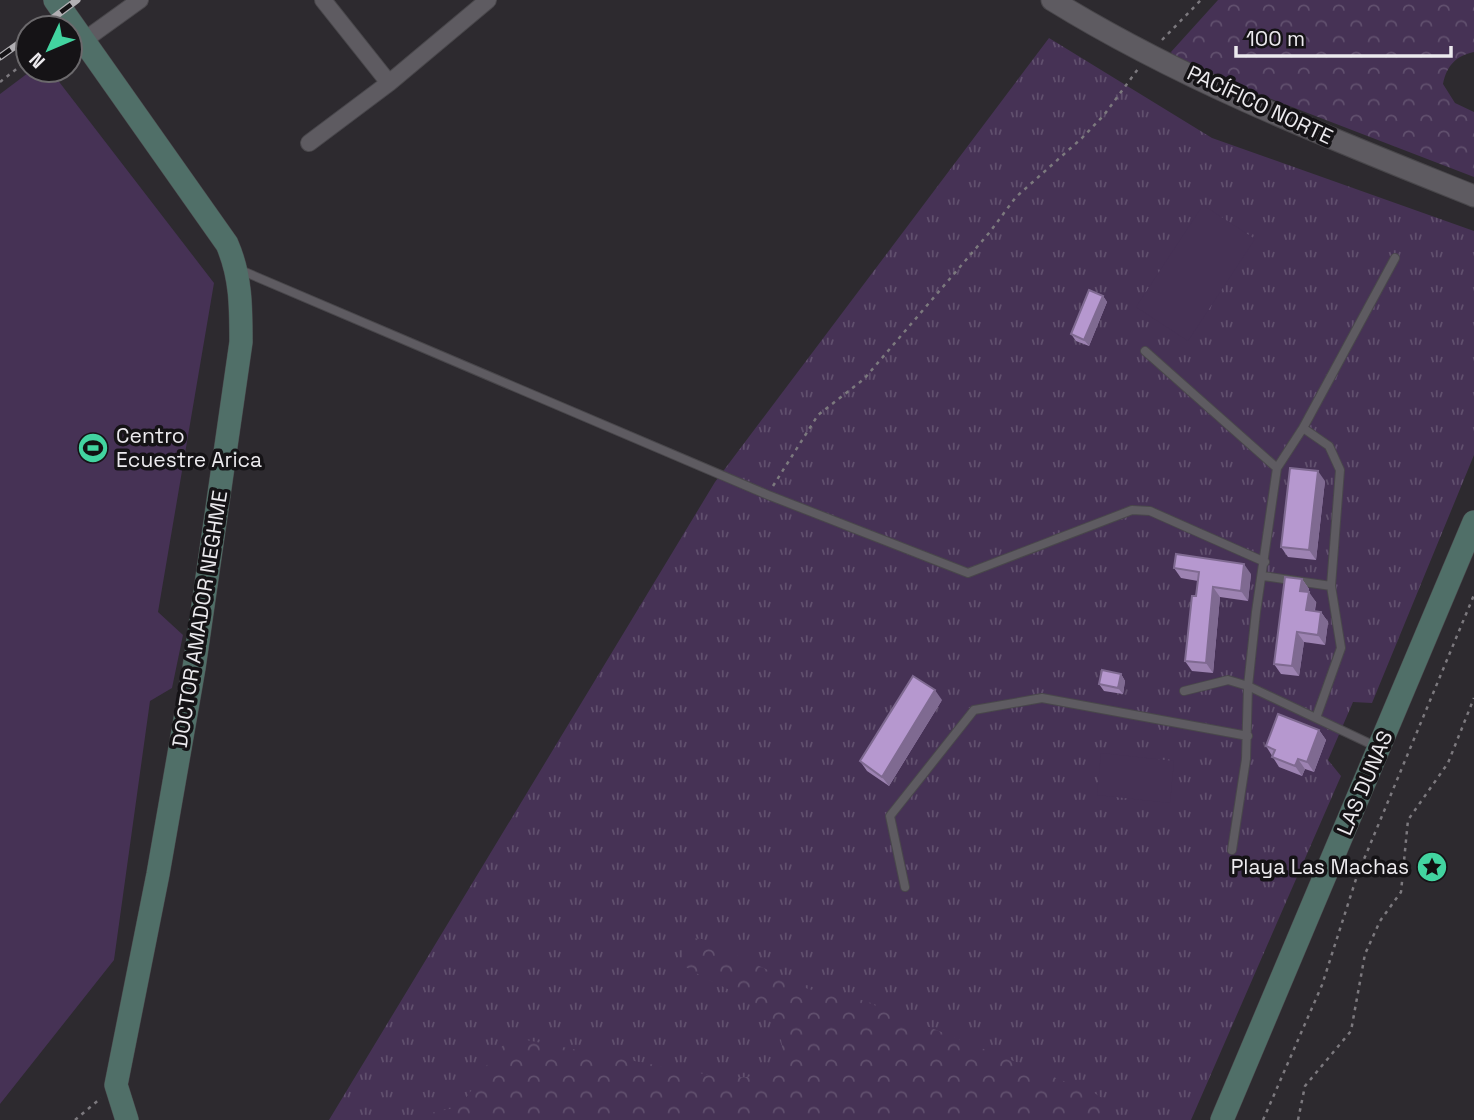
<svg xmlns="http://www.w3.org/2000/svg" width="1474" height="1120" font-family="'Space Grotesk',sans-serif">
<style>
.grass{fill:url(#grass-tufts)}
.forest{fill:url(#forest-crowns)}
.pitch{fill:#463255}
.lines{fill:none;stroke-linecap:round;stroke-linejoin:round}
.service-casing{stroke:#49474b;stroke-width:10}
.minor-casing{stroke:#49474b;stroke-width:18}
.tertiary-casing{stroke:#49474b;stroke-width:23}
.secondary-casing{stroke:#49474b;stroke-width:24}
.path{stroke:#7c797e;stroke-width:2.5;stroke-dasharray:3.5 5;stroke-linecap:butt}
.service{stroke:#5e5b61;stroke-width:8}
.minor{stroke:#5e5b61;stroke-width:16}
.tertiary{stroke:#5e5b61;stroke-width:21}
.secondary{stroke:#506f68;stroke-width:23}
.rail-casing{stroke:#b2b0b4;stroke-width:7}
.rail{stroke:#151316;stroke-width:4.5;stroke-dasharray:13;stroke-linecap:butt}
.wall{fill:#9d83b2}
.shaded-wall{fill:#7f6a91}
.building{fill:#b698cf;stroke:#7f6a91;stroke-width:2}
.labels{text-anchor:middle;stroke-width:7;stroke-linejoin:round;paint-order:stroke}
.street-label{font-size:21px;fill:#eceaee;stroke:#151316}
.poi-label{font-size:21px;fill:#eceaee;stroke:#151316;text-anchor:start}
</style>
<defs>
<pattern id="grass-tufts" width="24" height="20" patternUnits="userSpaceOnUse" patternTransform="scale(1.75)"><rect width="24" height="20" fill="#463255"/><path d="M3 7l-1-3M5 7V3M7 7l1-3M15 17l-1-3M17 17v-4M19 17l1-3" fill="none" stroke="#61506e"/></pattern>
<pattern id="forest-crowns" width="20" height="18" patternUnits="userSpaceOnUse" patternTransform="scale(1.75)"><rect width="20" height="18" fill="#463255"/><path d="M2 6a3 3 0 1 1 6 0M12 15a3 3 0 1 1 6 0" fill="none" stroke="#61506e"/></pattern>
</defs>
<rect width="100%" height="100%" fill="#2d2a2f"/>
<path class="grass" d="M1049 38 1212 138 1474 231V455L1372 703 1353 702 1328 760 1341 776 1191 1120H329L715 482Z"/>
<path class="forest" d="M1218 0H1474V52C1456 56 1447 65 1443 84L1455 103 1474 112V177L1175 62 1171 52Z
M690 938 702 939 808 989 859 999 1096 1094 1111 1105 1116 1120H424L428 1114C441 1109 454 1112 464 1100 481 1081 490 1047 516 1038L691 1072 733 1078 758 1076 782 1050C783 1004 719 989 686 967L682 955Z"/>
<path class="pitch" d="M32 70H50L214 283 158 612 183 635 172 688 150 701 114 960 0 1104V94Z
M1203 205 1255 239 1188 341 1136 307Z
M1101 753 1174 761 1170 803 1097 795Z"/>
<g class="lines">
<g class="service-casing">
<path id="service" d="M238 269 768 495 968 573 1132 510 1150 511 1265 562
M1145 351 1277 468
M1303 428 1329 446 1340 470 1331 586 1341 648 1316 718
M1263 576 1331 586
M1184 691 1228 680 1248 686 1377 747
M1232 850 1246 759 1248 686 1256 612 1277 468 1303 428 1395 258
M905 887 890 816 974 710 1042 698 1248 736"/>
</g>
<g class="minor-casing">
<path id="minor" d="M323 0 389 83
M83 41 140 0
M309 143 389 83 488 0"/>
</g>
<g class="tertiary-casing">
<path id="tertiary" d="M1052 0C1183 81 1332 139 1474 196"/>
</g>
<g class="secondary-casing">
<path id="secondary" d="M55 0 227 244C241 276 241 307 241 342L194 668 158 874 116 1085 127 1120
M1222 1120 1474 522"/>
</g>
<path class="path" d="M1162 40 1201 0
M0 82 28 60
M773 486 818 415 864 379 989 233 1016 197 1082 138 1104 115 1138 69
M75 1120 101 1098
M1263 1120 1322 985 1357 876 1474 595
M1298 1120 1305 1086 1351 1031 1365 954 1380 921 1401 892 1408 820 1448 763 1474 698"/>
<use href="#service" class="service"/>
<use href="#minor" class="minor"/>
<use href="#tertiary" class="tertiary"/>
<use href="#secondary" class="secondary"/>
<g class="rail-casing">
<path id="rail" d="M40 28 77 0
M0 57 28 37"/>
</g>
<use href="#rail" class="rail"/>
</g>
<path class="wall" d="M1103 296 1107 302 1089 346 1076 341 1071 334Z
M1325 481 1316 560 1288 557 1281 547Z
M1174 568 1251 574 1248 601 1220 597 1213 673 1192 671 1185 661 1198 581 1181 578Z
M1302 579 1309 589 1308 592 1316 602 1315 611 1321 612 1328 622 1325 645 1304 642 1299 676 1281 674 1274 664Z
M1121 674 1125 681 1123 694 1104 691 1099 684Z
M942 700 889 786 867 771 860 761Z
M1319 730 1326 740 1314 772 1305 769 1302 776 1279 767 1266 746Z"/>
<path class="shaded-wall" d="M1103 296 1107 302 1089 346 1084 340Z
M1318 471 1325 481 1316 560 1309 550Z
M1244 564 1251 574 1248 601 1241 591Z
M1302 579 1309 589 1307 601 1300 591Z
M1213 587 1220 597 1213 673 1206 663Z
M1309 592 1316 602 1313 620 1306 610Z
M1321 612 1328 622 1325 645 1318 635Z
M1297 632 1304 642 1299 676 1292 666Z
M1121 674 1125 681 1123 694 1118 688Z
M935 690 942 700 889 786 882 777Z
M1319 730 1326 740 1314 772 1307 762Z
M1298 759 1305 769 1302 776 1295 766Z"/>
<path class="building" d="M1089 290 1103 296 1084 340 1071 334Z
M1290 468 1318 471 1309 550 1281 547Z
M1176 554 1244 564 1241 591 1213 587 1206 663 1185 661 1192 596H1196L1199 572 1174 568Z
M1285 577 1302 579 1300 591 1309 592 1306 610 1321 612 1318 635 1297 632 1292 666 1274 664Z
M1102 670 1121 674 1118 688 1099 684Z
M913 676 935 690 882 777 860 761Z
M1278 714 1319 730 1307 762 1298 759 1295 766 1272 757 1275 750 1266 746Z"/>
<defs>
<g id="stadium-disc" transform="scale(1.575)"><circle r="9.5" fill="#42d4a0" stroke="#151316"/><path d="M0-5a6.5 5 0 1 0 0 10a6.5 5 0 1 0 0-10ZM-3.5-1.8h7v3.6h-7Z" fill="#111"/></g>
<g id="sight-disc" transform="scale(1.575)"><circle r="9.5" fill="#42d4a0" stroke="#151316"/><path d="M0-6L1.8-2.2L6-1.7L2.9 1.2L3.7 5.4L0 3.3L-3.7 5.4L-2.9 1.2L-6-1.7L-1.8-2.2Z" fill="#111"/></g>
</defs>
<g fill-rule="evenodd">
<use href="#stadium-disc" x="93" y="448"/>
<use href="#sight-disc" x="1432" y="867"/>
</g>
<g class="labels">
<g class="street-label">
<text transform="translate(1260 105) rotate(25)" y="7">PACÍFICO NORTE</text>
<text transform="translate(200 619) rotate(-81)" y="7">DOCTOR AMADOR NEGHME</text>
<text transform="translate(1365 783) rotate(-67)" y="7">LAS DUNAS</text>
</g>
<g class="poi-label">
<text x="116" y="443">Centro<tspan x="116" dy="24">Ecuestre Arica</tspan></text>
<text x="1409" y="874" text-anchor="end">Playa Las Machas</text>
</g>
</g>
<g transform="translate(49 49) rotate(226)"><circle r="33" fill="#151316" stroke="#6b696c" stroke-width="2"/>
<path d="M0-5L12 26L0 18L-12 26Z" fill="#42d4a0"/>
<text y="-10" font-size="19" font-weight="bold" text-anchor="middle" fill="#eceaee">N</text>
</g>
<path d="M1236 46v10h215v-10" fill="none" stroke="#eceaee" stroke-width="3.5"/>
<text x="1246" y="46" font-size="21" fill="#eceaee" stroke="#151316" stroke-width="5" paint-order="stroke">100 m</text>
</svg>
